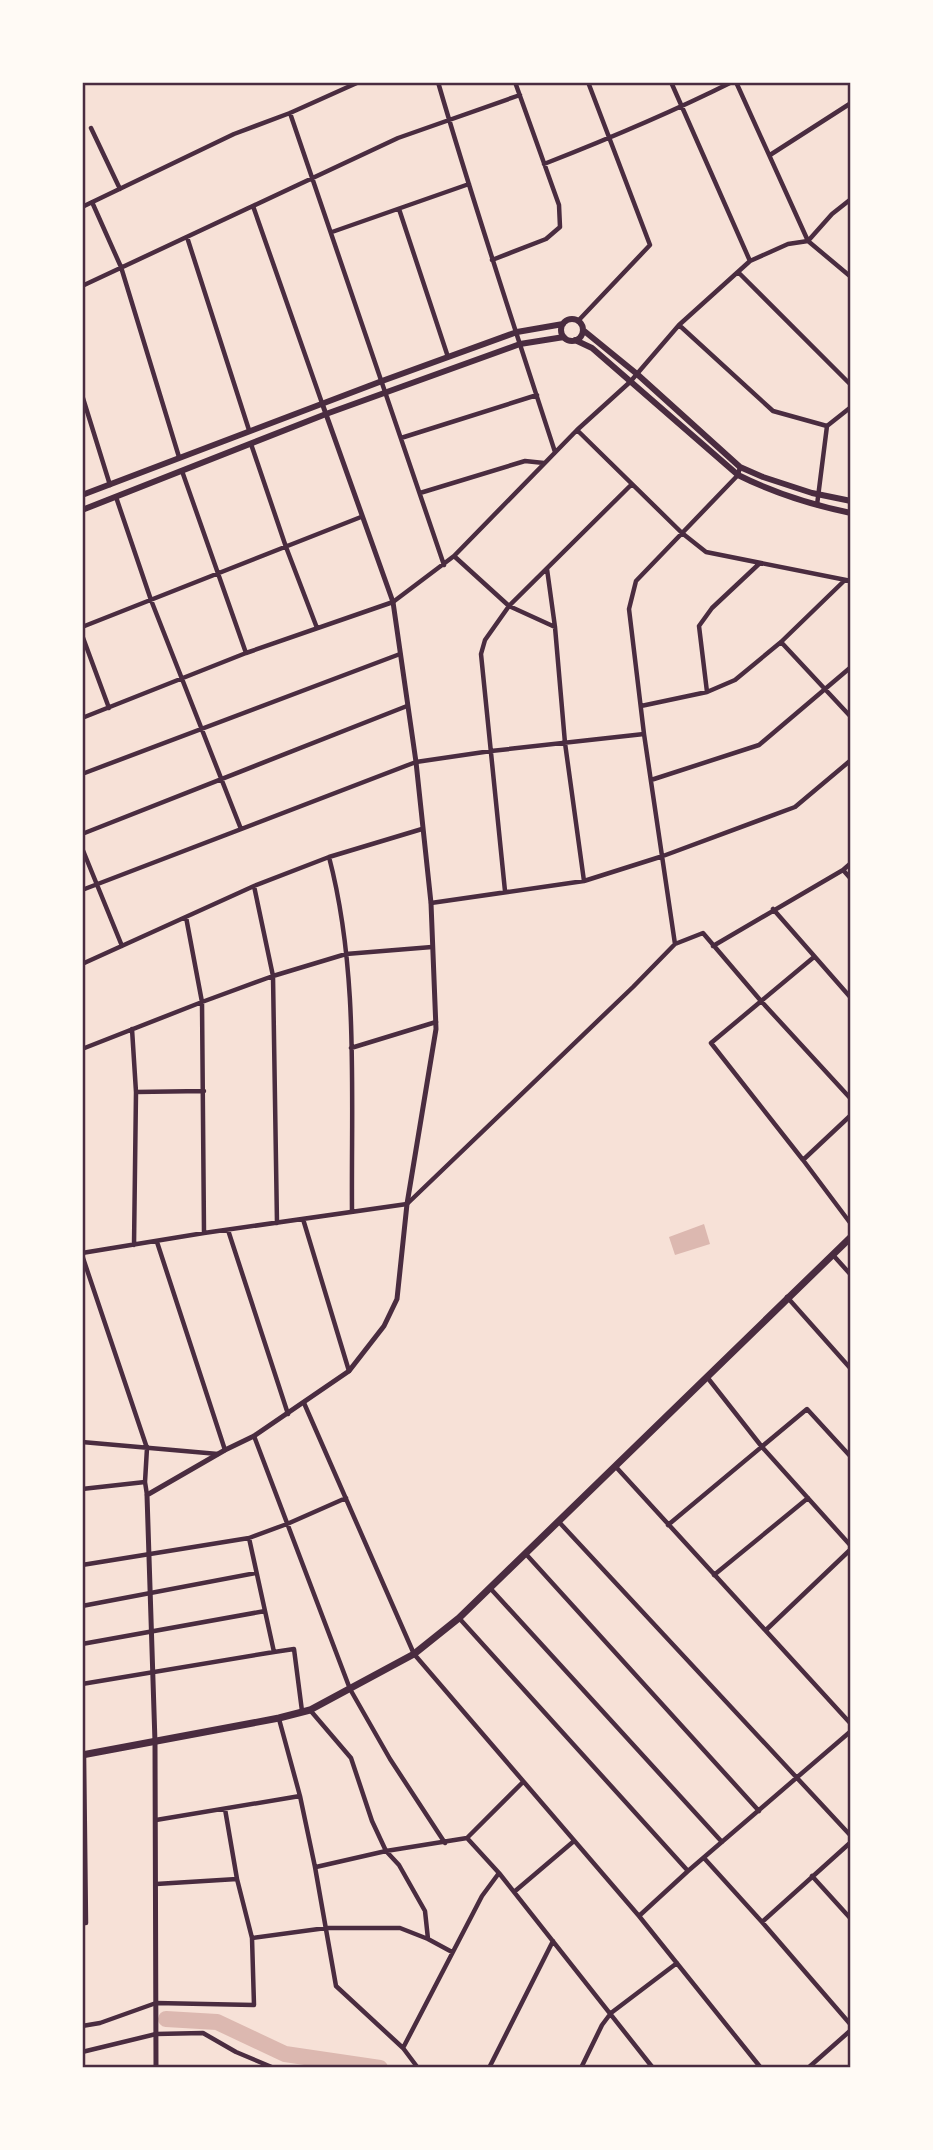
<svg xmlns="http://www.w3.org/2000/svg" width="933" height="2150" font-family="Poppins,sans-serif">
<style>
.water{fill:#dcb8b0}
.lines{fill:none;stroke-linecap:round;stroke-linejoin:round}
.river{stroke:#dcb8b0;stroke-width:16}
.minor{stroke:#4a2c40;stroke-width:4.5}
.tertiary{stroke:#4a2c40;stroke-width:5}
.secondary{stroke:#4a2c40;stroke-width:6}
.primary{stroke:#4a2c40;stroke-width:7}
.neatline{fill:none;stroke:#4a2c40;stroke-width:2.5}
</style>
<rect width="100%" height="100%" fill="#f7e1d7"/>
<path class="water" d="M704 1224 710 1244 675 1255 669 1237Z"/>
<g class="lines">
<path class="river" d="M166 2019 217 2022 285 2054 380 2068"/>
<path class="minor" d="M438 82C474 206 515 329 555 452
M671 82 750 261
M736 82 808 241 832 214 851 199
M290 113 444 565
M91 128 120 189
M770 155 851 103
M544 164C608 139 670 113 732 82
M92 202 121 267 179 457
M253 206 322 403
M82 207 234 134 290 113 359 82
M399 209 448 357
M332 232 469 184
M187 237 249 430
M492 260 546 239 560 227 559 205 515 82
M739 273 851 385
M82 286 398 138 520 95
M578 321 650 245 588 82
M679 325 773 411 827 426 851 407
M82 395 110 485
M577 430 682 533 706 552 851 581
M401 438 537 395
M251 444 286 547 317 628
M182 471 246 653
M420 493 525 461 544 463
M116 497 151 600 241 829
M817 505 827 426
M454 556 509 606 555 627
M547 569 555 627 565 743 584 881
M82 627 361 517
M82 635 109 708
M781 642 851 717
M707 692 699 626 712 608 760 563
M641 706 707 692 735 680 781 642 845 580
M82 718 246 653 393 602 454 556 577 430 630 382 679 325 750 261 788 244 808 241 851 277
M82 774 400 654
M651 780 759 745 851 667
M82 834 407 706
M82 848 122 946
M329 857C359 971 351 1093 352 1211
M843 870 851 879
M254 886 273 976 277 1223
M82 890 416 762 491 751 644 734
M505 891 481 654 485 640 509 606 632 484
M431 903 584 881 663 856 795 807 851 760
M773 909 851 998
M186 917 202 1002 204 1233
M675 944 644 734 629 609 636 581 738 475 740 467
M713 946 843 870 851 863
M814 957 711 1043 803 1160 851 1224
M82 964 254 886 329 857 422 829
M132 1029 136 1092 134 1245
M351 1048 436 1022
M82 1049 202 1002 273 976 346 954 432 947
M136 1092 204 1091
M803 1160 851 1115
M303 1219 349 1371
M228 1230 288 1414
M157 1242 225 1450
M82 1253 204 1233 407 1204 633 987 675 944 703 933 761 1001 851 1099
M82 1255 147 1448 145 1482 147 1495
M833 1255 851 1275
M787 1297 851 1369
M707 1377 762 1447 851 1546
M304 1403 414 1654 639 1916 761 2068
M254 1436 350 1689 390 1759 445 1843
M82 1442 218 1454
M616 1467 851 1724
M82 1489 145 1482
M559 1522 851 1836
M668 1525 807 1409 851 1457
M525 1553 759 1811
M82 1565 249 1538 287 1524 346 1498
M714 1575 808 1498
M490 1588 722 1842
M82 1606 256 1573
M459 1618 688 1871
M766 1630 851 1549
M82 1644 265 1611
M274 1652 294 1649 302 1711
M82 1684 274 1652 249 1538
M310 1710 351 1758 372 1821 386 1851 399 1865 425 1911 428 1939
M279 1719 300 1796 315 1867 336 1986 403 2048 418 2068
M225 1809 237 1879
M156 1820 300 1796
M467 1838 499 1873 653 2068
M704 1858 762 1922 851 2025
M316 1867 386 1851 467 1838 523 1782
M812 1876 851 1919
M514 1892 574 1841
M639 1916 688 1871 851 1731
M762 1922 851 1842
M82 1923H86L84 1755
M252 1938 326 1928H400L428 1939 452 1952
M82 2026 100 2023 156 2003 254 2005 252 1938 237 1879 156 1884
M403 2048 482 1896 499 1873
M82 2052 156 2034 203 2033 236 2052 274 2068
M489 2068 553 1941
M581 2068 602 2025 611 2013 677 1963
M808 2068 851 2030"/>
<path class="tertiary" d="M156 2068 155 1742 147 1495 225 1450 254 1436 349 1371 384 1326 397 1299 407 1204 436 1029 431 903 416 762 393 602 322 403"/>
<path class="secondary" d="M561 330a11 11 0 1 1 22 0a11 11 0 1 1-22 0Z
M583 330 637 374 740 467 763 477 812 493 851 501
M575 340 592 348 738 475C774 493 812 505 851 513
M82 495 382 381 517 332 563 324
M82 510 326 414 520 344 564 337"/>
<path class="primary" d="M82 1755 279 1718 310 1710 414 1654 459 1618 851 1237"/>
</g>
<rect width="933" height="2150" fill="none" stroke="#fffaf5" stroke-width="168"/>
<rect x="84" y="84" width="765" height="1982" class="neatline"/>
</svg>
